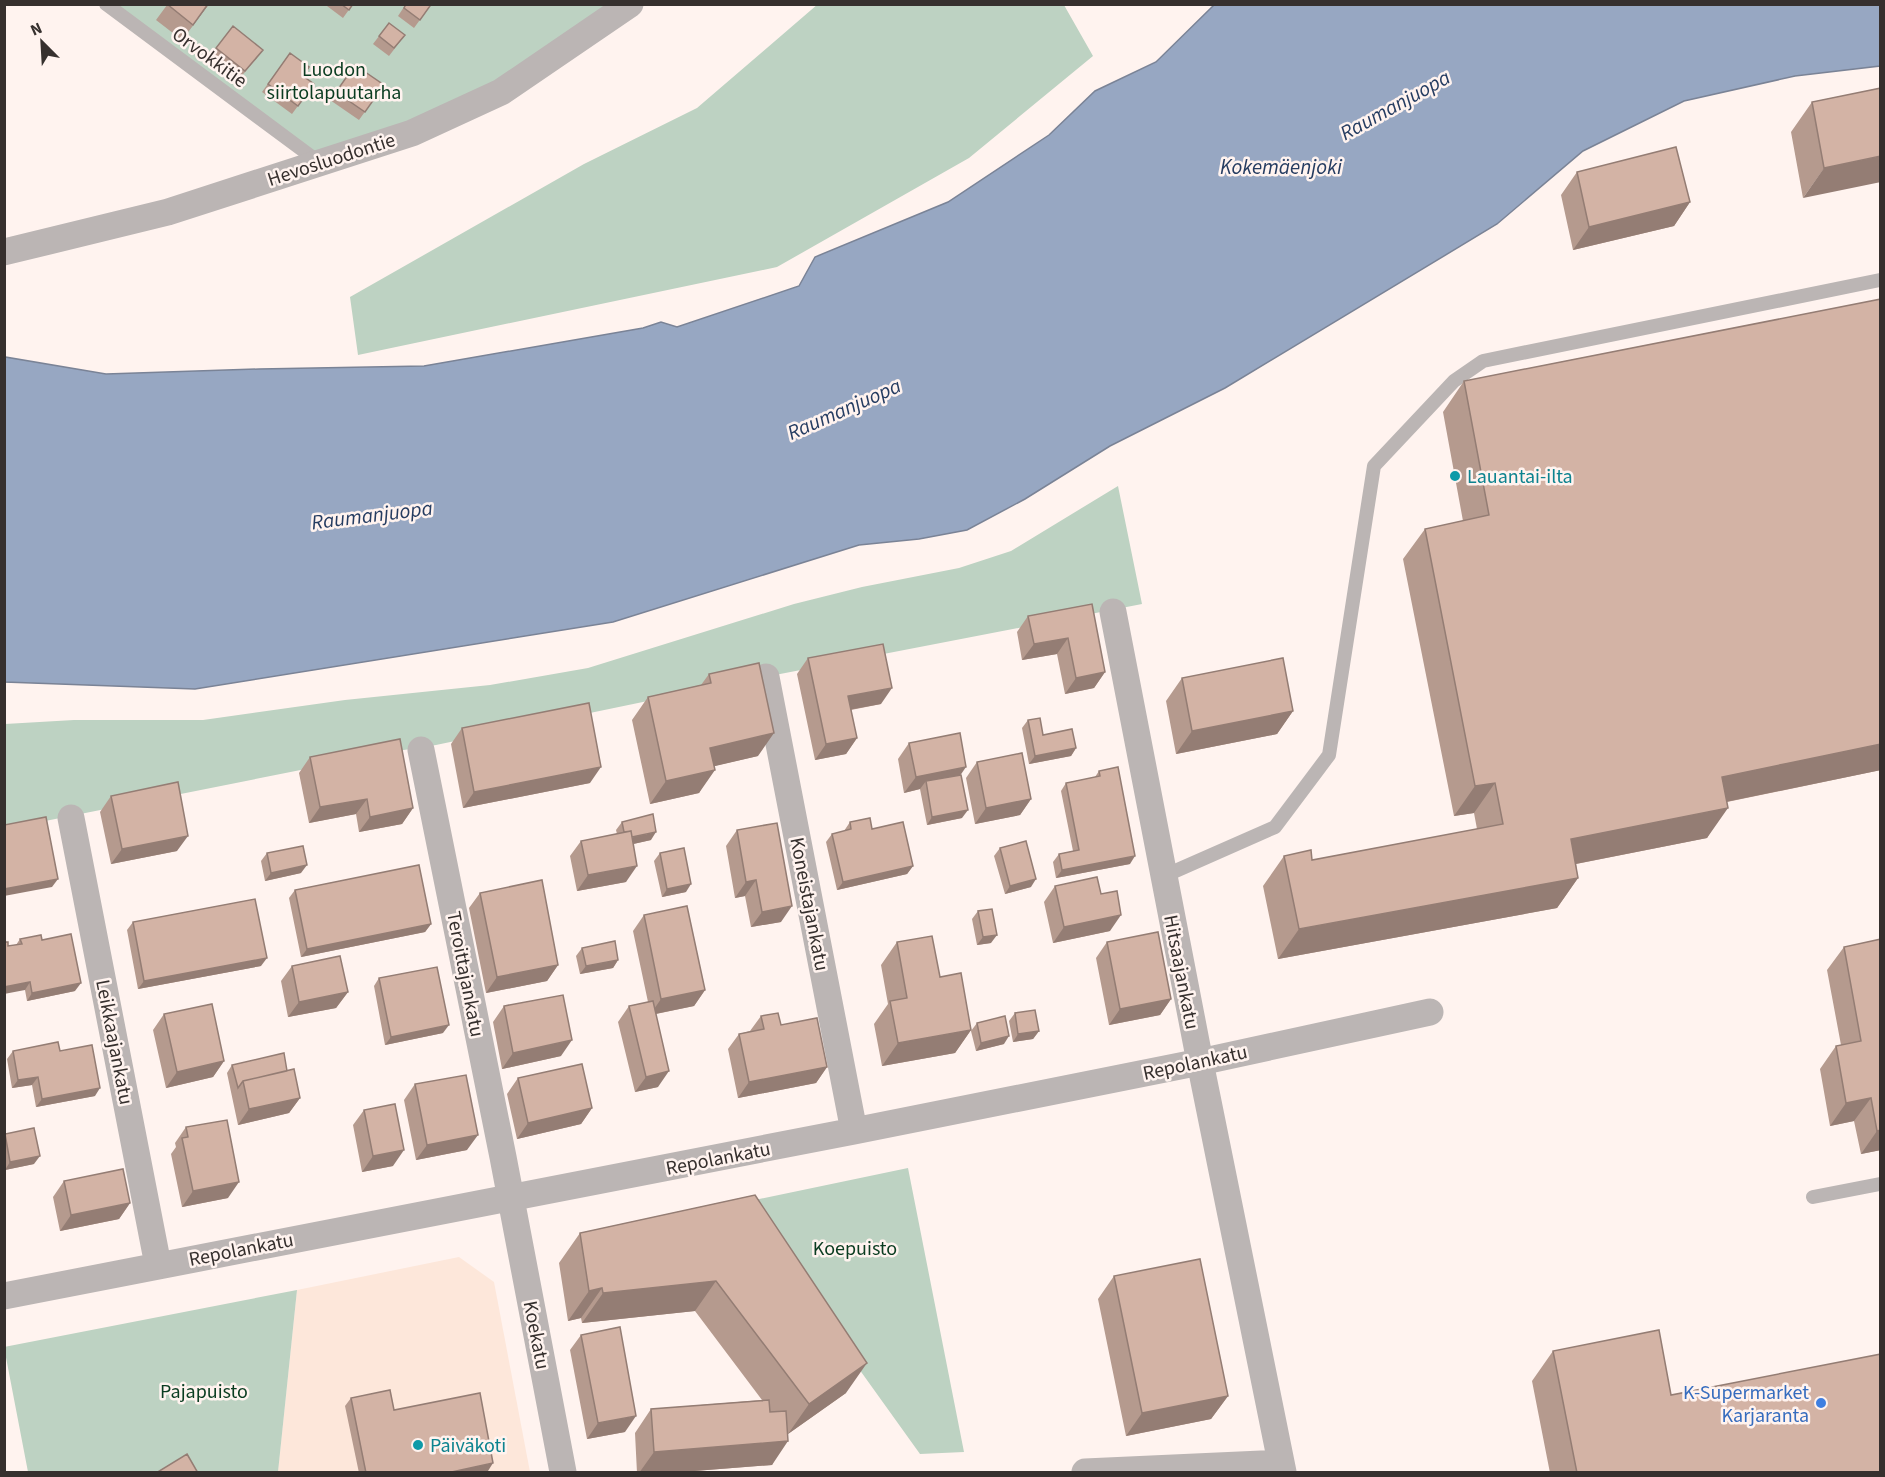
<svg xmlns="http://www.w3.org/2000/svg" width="1885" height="1477" font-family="'Source Sans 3',sans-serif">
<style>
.education{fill:#fde7da}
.green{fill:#bdd2c2}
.water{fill:#97a7c2;stroke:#7a8396;stroke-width:1.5}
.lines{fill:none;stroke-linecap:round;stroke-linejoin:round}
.service{stroke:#bbb5b4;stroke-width:14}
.minor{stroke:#bbb5b4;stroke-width:27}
.wall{fill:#b59a8e}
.shaded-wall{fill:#947d74}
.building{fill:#d3b3a5;stroke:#947d74;stroke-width:1.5}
.culture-dot{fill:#0f9aa8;stroke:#fff3ef;stroke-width:2}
.shop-dot{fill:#3f7fe0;stroke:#fff3ef;stroke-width:2}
.labels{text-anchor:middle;stroke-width:5;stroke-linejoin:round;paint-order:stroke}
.street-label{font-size:20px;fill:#36302e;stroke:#fff3ef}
.park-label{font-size:20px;fill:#0a3c20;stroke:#fff3ef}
.culture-label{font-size:20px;fill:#0d838f;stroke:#fff3ef;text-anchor:start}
.shop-label{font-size:20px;fill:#366cbe;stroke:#fff3ef;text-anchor:end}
.water-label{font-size:21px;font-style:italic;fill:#253c61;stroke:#fff3ef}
</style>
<rect width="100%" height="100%" fill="#fff3ef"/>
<path class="education" d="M459 1257 494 1282 530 1472H278L297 1290Z"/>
<path class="green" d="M818 4 1064 5 1093 56 969 158 777 267 358 355 350 297 584 164 697 108Z
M106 5H630L501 92 320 163Z
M1118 486 1142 604 744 681 436 745 391 752 5 829V724L74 720H203L345 700 490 685 588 668 794 604 862 587 959 568 1011 551Z
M908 1168 964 1452 920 1454 740 1203Z
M297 1290 278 1472H28L4 1347Z"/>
<path class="water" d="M1214 5H1880V66L1795 76 1684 101 1583 151 1497 224 1225 388 1110 446 1025 499 967 530 919 539 859 545 613 622 195 689 5 682V357L106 374 259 369 424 366 643 328 661 322 677 327 799 286 815 257 948 202 1049 135 1095 91 1156 62Z"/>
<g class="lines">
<path class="service" d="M106 4 320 163
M1164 876 1275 827 1329 755 1374 466 1454 381 1483 361 1880 280
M1813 1197 1880 1184"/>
<path class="minor" d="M4 252 168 212 412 133 501 92 630 4
M1113 612 1200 1062 1283 1472
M766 677 854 1131
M421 750 503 1157 563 1472
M71 818 158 1265
M4 1296 854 1131 1200 1062 1430 1012
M1085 1472 1281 1463"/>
</g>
<path class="wall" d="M209 4 182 40 156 20 167 5Z
M328 4H353L343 18 327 6Z
M406 4 430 6 414 28 398 16Z
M389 23 405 35 389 56 373 44Z
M216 48 257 58 239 79 210 56Z
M290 53 303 76 314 84 292 114 262 92Z
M355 65 384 85 359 120 330 100Z
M1881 88 1803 198 1791 132 1812 102Z
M1577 172 1690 202 1674 226 1573 250 1561 195Z
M1881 299V770L1727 802 1707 838 1576 864 1578 878 1557 908 1278 959 1263 886 1284 856 1312 860 1477 829 1474 813 1454 816 1403 559 1425 529 1463 521 1443 412 1464 381Z
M1092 604 1105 672 1094 688 1065 694 1057 654 1022 660 1017 632 1028 616Z
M808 658 881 704 851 710 857 738 846 754 815 760 797 674Z
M709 674 758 756 714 766 699 793 650 804 632 720 648 697 701 685Z
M1182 678 1293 711 1277 734 1176 754 1166 701Z
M1028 720 1043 735 1076 748 1071 756 1029 764 1022 728Z
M462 728 590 783 463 808 451 744Z
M909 743 961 775 962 818 927 825 920 789 904 793 898 759Z
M310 757 413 808 402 824 359 832 356 814 309 823 299 773Z
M977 762 1031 799 1020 815 975 824 966 778Z
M1099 771 1130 864 1056 878 1053 862 1059 854 1073 851 1061 791 1066 783 1095 777Z
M111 796 177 851 111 864 100 812Z
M622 822 651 840 633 844 626 882 577 891 570 856 581 841 617 834 616 830Z
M850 822 872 829 913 866 907 874 837 890 826 842 832 834 844 831Z
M737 830 781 922 751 927 745 896 735 898 726 846Z
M1000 848 1031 887 1005 894 994 856Z
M267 853 301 873 265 881 261 861Z
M660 853 686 892 662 897 654 861Z
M1055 886 1101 894 1110 931 1053 943 1044 902Z
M295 890 431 924 425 932 301 957 289 898Z
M480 893 558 965 547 981 486 993 469 908Z
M978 911 991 943 977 945 972 919Z
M644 915 705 990 694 1006 656 1014 658 1087 635 1092 618 1022 629 1006 648 1002 633 931Z
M133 922 261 966 138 989 127 930Z
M20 939 42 940 75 991 27 1001 25 990 8 946 16 945Z
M1881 939V1150L1861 1154 1854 1121 1830 1126 1820 1069 1836 1046 1841 1045 1827 970 1844 947Z
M897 942 940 977 971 1030 955 1053 882 1066 874 1024 888 1004 881 965Z
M1107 942 1171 999 1160 1015 1109 1025 1096 958Z
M582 948 618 960 613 968 580 974 576 956Z
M292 966 348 992 336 1008 288 1017 281 981Z
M379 978 443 1033 385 1045 374 986Z
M504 1006 561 1056 502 1069 493 1022Z
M1015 1013 1039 1031 1033 1039 1013 1042 1009 1021Z
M164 1014 224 1061 213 1077 166 1088 153 1030Z
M761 1016 781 1025 827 1067 816 1083 738 1098 728 1049 739 1034 750 1031Z
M977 1023 1004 1044 976 1051 971 1031Z
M13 1051H60L95 1096 36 1107 32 1085 12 1088 7 1059Z
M232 1065 287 1071 300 1098 289 1113 238 1125 227 1073Z
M518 1078 592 1108 581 1124 517 1139 507 1094Z
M415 1084 467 1150 416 1160 404 1100Z
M364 1110 393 1166 362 1172 353 1125Z
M186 1127 228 1198 182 1207 171 1154 176 1147 175 1143Z
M5 1134 34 1164 5 1170Z
M64 1181 130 1203 119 1219 60 1231 53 1197Z
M755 1195 846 1393 788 1434 787 1433 772 1465 669 1473H637L635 1433 651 1409 762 1400 695 1311 582 1323 581 1318 568 1321 559 1263 580 1233Z
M1114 1276 1228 1396 1211 1419 1126 1436 1098 1299Z
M581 1335 625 1432 587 1439 570 1350Z
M1553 1351 1671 1395 1881 1473H1550L1532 1381Z
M351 1398 394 1410 488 1471 482 1473H359L345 1406Z"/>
<path class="shaded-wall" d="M208 4H209L182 40 193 25Z
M1881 156V182L1803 198 1824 168Z
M1690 202 1674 226 1573 250 1589 227Z
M1068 638 1057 654 1022 660 1034 644Z
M1105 672 1094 688 1065 694 1076 678Z
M892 688 881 704 837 712 848 696Z
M1293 711 1277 734 1176 754 1192 731Z
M774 733 758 756 694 771 710 748Z
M857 738 846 754 815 760 826 744Z
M1881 744V770L1701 807 1722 777Z
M1076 748 1071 756 1029 764 1035 756Z
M601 767 590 783 463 808 474 792Z
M966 767 955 783 926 781 920 789 904 793 916 777Z
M715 770 699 793 650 804 666 781Z
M1495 783 1474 813 1454 816 1475 786Z
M367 799 356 814 309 823 320 807Z
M1031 799 1020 815 975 824 986 808Z
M413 808 402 824 359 832 370 817Z
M1728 808 1707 838 1550 869 1571 839Z
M968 810 962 818 927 825 932 817Z
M656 832 651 840 620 847 626 839Z
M188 836 177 851 111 864 122 849Z
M1135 856 1130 864 1056 878 1062 870Z
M307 865 301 873 265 881 271 873Z
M637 866 626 882 577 891 588 875Z
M913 866 907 874 837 890 843 882Z
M1578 878 1557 908 1278 959 1299 929Z
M58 879 52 887 4 896V889Z
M1036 879 1031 887 1005 894 1010 886Z
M756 880 745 896 735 898 746 882Z
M691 884 686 892 662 897 667 889Z
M792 906 781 922 751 927 762 912Z
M1121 915 1110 931 1053 943 1064 927Z
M431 924 425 932 301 957 307 949Z
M997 935 991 943 977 945 983 937Z
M267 958 261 966 138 989 144 981Z
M618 960 613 968 580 974 586 966Z
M558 965 547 981 486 993 497 977Z
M30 982 25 990 4 994V987Z
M81 983 75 991 27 1001 32 993Z
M705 990 694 1006 650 1015 661 999Z
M348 992 336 1008 288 1017 299 1002Z
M1171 999 1160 1015 1109 1025 1120 1009Z
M449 1025 443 1033 385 1045 391 1037Z
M971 1030 955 1053 882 1066 898 1043Z
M1039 1031 1033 1039 1013 1042 1018 1034Z
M1009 1036 1004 1044 976 1051 981 1043Z
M572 1040 561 1056 502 1069 513 1053Z
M224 1061 213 1077 166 1088 177 1072Z
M827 1067 816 1083 738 1098 749 1082Z
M669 1071 658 1087 635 1092 646 1077Z
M38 1077 32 1085 12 1088 18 1080Z
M100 1088 95 1096 36 1107 42 1099Z
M300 1098 289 1113 238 1125 249 1109Z
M1871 1098 1854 1121 1830 1126 1846 1103Z
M592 1108 581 1124 517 1139 528 1123Z
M1881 1130V1150L1861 1154 1877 1131Z
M478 1135 467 1150 416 1160 427 1145Z
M404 1150 393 1166 362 1172 373 1156Z
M40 1156 34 1164 5 1170 10 1162Z
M239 1182 228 1198 182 1207 193 1191Z
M130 1203 119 1219 60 1231 71 1215Z
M716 1281 695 1311 582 1323 603 1293Z
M602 1288 581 1318 568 1321 589 1291Z
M867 1363 846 1393 788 1434 809 1404Z
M1228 1396 1211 1419 1126 1436 1142 1413Z
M636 1416 625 1432 587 1439 598 1423Z
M788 1441 772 1465 669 1473H639L654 1452Z
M493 1463 488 1471 482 1473H447Z"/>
<path class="building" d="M167 4H208L193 25Z
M341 4H353L349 10Z
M406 4H427L430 6 420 20 404 8Z
M389 23 405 35 394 48 379 36Z
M233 26 263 50 245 71 216 48Z
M290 53 309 67 303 76 314 84 298 106 268 84Z
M355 65 384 85 365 112 336 92Z
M1881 88V156L1824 168 1812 102Z
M1676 147 1690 202 1589 227 1577 172Z
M1881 299V744L1722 777 1728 808 1571 839 1578 878 1299 929 1284 856 1311 850 1312 860 1503 824 1495 783 1475 786 1425 529 1489 515 1464 381Z
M1092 604 1105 672 1076 678 1068 638 1034 644 1028 616Z
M883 644 892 688 848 696 857 738 826 744 808 658Z
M1283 658 1293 711 1192 731 1182 678Z
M759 663 774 733 710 748 715 770 666 781 648 697 711 683 709 674Z
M589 703 601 767 474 792 462 728Z
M1040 718 1043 735 1072 729 1076 748 1035 756 1028 720Z
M960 733 966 767 916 777 909 743Z
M400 739 413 808 370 817 367 799 320 807 310 757Z
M1022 753 1031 799 986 808 977 762Z
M1118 767 1135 856 1062 870 1059 854 1079 850 1066 783 1100 776 1099 771Z
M961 775 968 810 932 817 926 781Z
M178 782 188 836 122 849 111 796Z
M653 814 656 832 632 837 631 831 624 832 622 822Z
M46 817 58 879 4 889V825Z
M870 818 872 829 903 822 913 866 843 882 832 834 851 829 850 822Z
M777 823 792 906 762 912 756 880 746 882 737 830Z
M631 831 637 866 588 875 581 841Z
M1026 841 1036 879 1010 886 1000 848Z
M303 846 307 865 271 873 267 853Z
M684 848 691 884 667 889 660 853Z
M419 865 431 924 307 949 295 890Z
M1097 877 1101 894 1117 891 1121 915 1064 927 1055 886Z
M542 880 558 965 497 977 480 893Z
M255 899 267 958 144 981 133 922Z
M687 906 705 990 661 999 644 915Z
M992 909 997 935 983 937 978 911Z
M1158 932 1171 999 1120 1009 1107 942Z
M71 934 81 983 32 993 30 982 4 987V942H8V946L22 944 20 939 41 935 42 940Z
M932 936 940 977 961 973 971 1030 898 1043 890 1001 907 998 897 942Z
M1881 939V1130L1877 1131 1871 1098 1846 1103 1836 1046 1861 1041 1844 947Z
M615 941 618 960 586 966 582 948Z
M340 956 348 992 299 1002 292 966Z
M437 967 449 1025 391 1037 379 978Z
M563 995 572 1040 513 1053 504 1006Z
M653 1001 669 1071 646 1077 629 1006Z
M212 1004 224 1061 177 1072 164 1014Z
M1035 1010 1039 1031 1018 1034 1015 1013Z
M778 1013 781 1025 817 1018 827 1067 749 1082 739 1034 764 1029 761 1016Z
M1005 1016 1009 1036 981 1043 977 1023Z
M58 1042 60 1051 92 1045 100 1088 42 1099 38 1077 18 1080 13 1051Z
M284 1053 287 1071 243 1081 238 1088 232 1065Z
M582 1064 592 1108 528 1123 518 1078Z
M294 1069 300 1098 249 1109 243 1081Z
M466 1075 478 1135 427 1145 415 1084Z
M395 1104 404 1150 373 1156 364 1110Z
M227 1120 239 1182 193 1191 182 1138 188 1137 186 1127Z
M34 1128 40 1156 10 1162 5 1134Z
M123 1169 130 1203 71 1215 64 1181Z
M755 1195 867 1363 809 1404 716 1281 603 1293 602 1288 589 1291 580 1233Z
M1200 1259 1228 1396 1142 1413 1114 1276Z
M620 1327 636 1416 598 1423 581 1335Z
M1659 1330 1671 1395 1881 1354V1473H1577L1553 1351Z
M390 1390 394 1410 480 1393 493 1463 447 1473H366L351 1398Z
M769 1400 770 1412 786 1411 788 1441 654 1452 651 1409Z
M187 1454 198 1473H156Z"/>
<g class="culture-dot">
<circle cx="1455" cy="476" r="6"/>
<circle cx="418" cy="1445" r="6"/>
</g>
<circle class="shop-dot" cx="1821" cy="1403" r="6"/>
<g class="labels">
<g class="street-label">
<text transform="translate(210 57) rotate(36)" y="7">Orvokkitie</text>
<text transform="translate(331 159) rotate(-18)" y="7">Hevosluodontie</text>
<text transform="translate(810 904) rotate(79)" y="7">Koneistajankatu</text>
<text transform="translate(1182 972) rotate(79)" y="7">Hitsaajankatu</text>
<text transform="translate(466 974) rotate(79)" y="7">Teroittajankatu</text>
<text transform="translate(115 1042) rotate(79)" y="7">Leikkaajankatu</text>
<text transform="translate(1195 1062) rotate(-12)" y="7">Repolankatu</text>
<text transform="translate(718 1158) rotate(-11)" y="7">Repolankatu</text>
<text transform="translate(241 1249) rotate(-11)" y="7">Repolankatu</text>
<text transform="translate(537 1335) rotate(79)" y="7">Koekatu</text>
</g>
<g class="park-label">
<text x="334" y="76">Luodon<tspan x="334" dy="23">siirtolapuutarha</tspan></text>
<text x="855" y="1255">Koepuisto</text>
<text x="204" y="1398">Pajapuisto</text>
</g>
<g class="culture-label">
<text x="1467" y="483">Lauantai-ilta</text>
<text x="430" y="1452">Päiväkoti</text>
</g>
<g class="shop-label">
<text x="1809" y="1399">K-Supermarket<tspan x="1809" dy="23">Karjaranta</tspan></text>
</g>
<g class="water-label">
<text transform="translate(1395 105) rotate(-29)" y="7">Raumanjuopa</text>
<text x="1281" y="174">Kokemäenjoki</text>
<text transform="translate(844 409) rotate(-24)" y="7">Raumanjuopa</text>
<text transform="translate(372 515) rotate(-7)" y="7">Raumanjuopa</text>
</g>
</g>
<rect width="1885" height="1477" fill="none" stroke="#36302e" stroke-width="12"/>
<g transform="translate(42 42) rotate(336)" stroke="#fff3ef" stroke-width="4.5" paint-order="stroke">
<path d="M0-4.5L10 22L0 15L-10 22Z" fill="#36302e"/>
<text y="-9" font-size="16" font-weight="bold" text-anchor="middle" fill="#36302e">N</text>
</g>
</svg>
